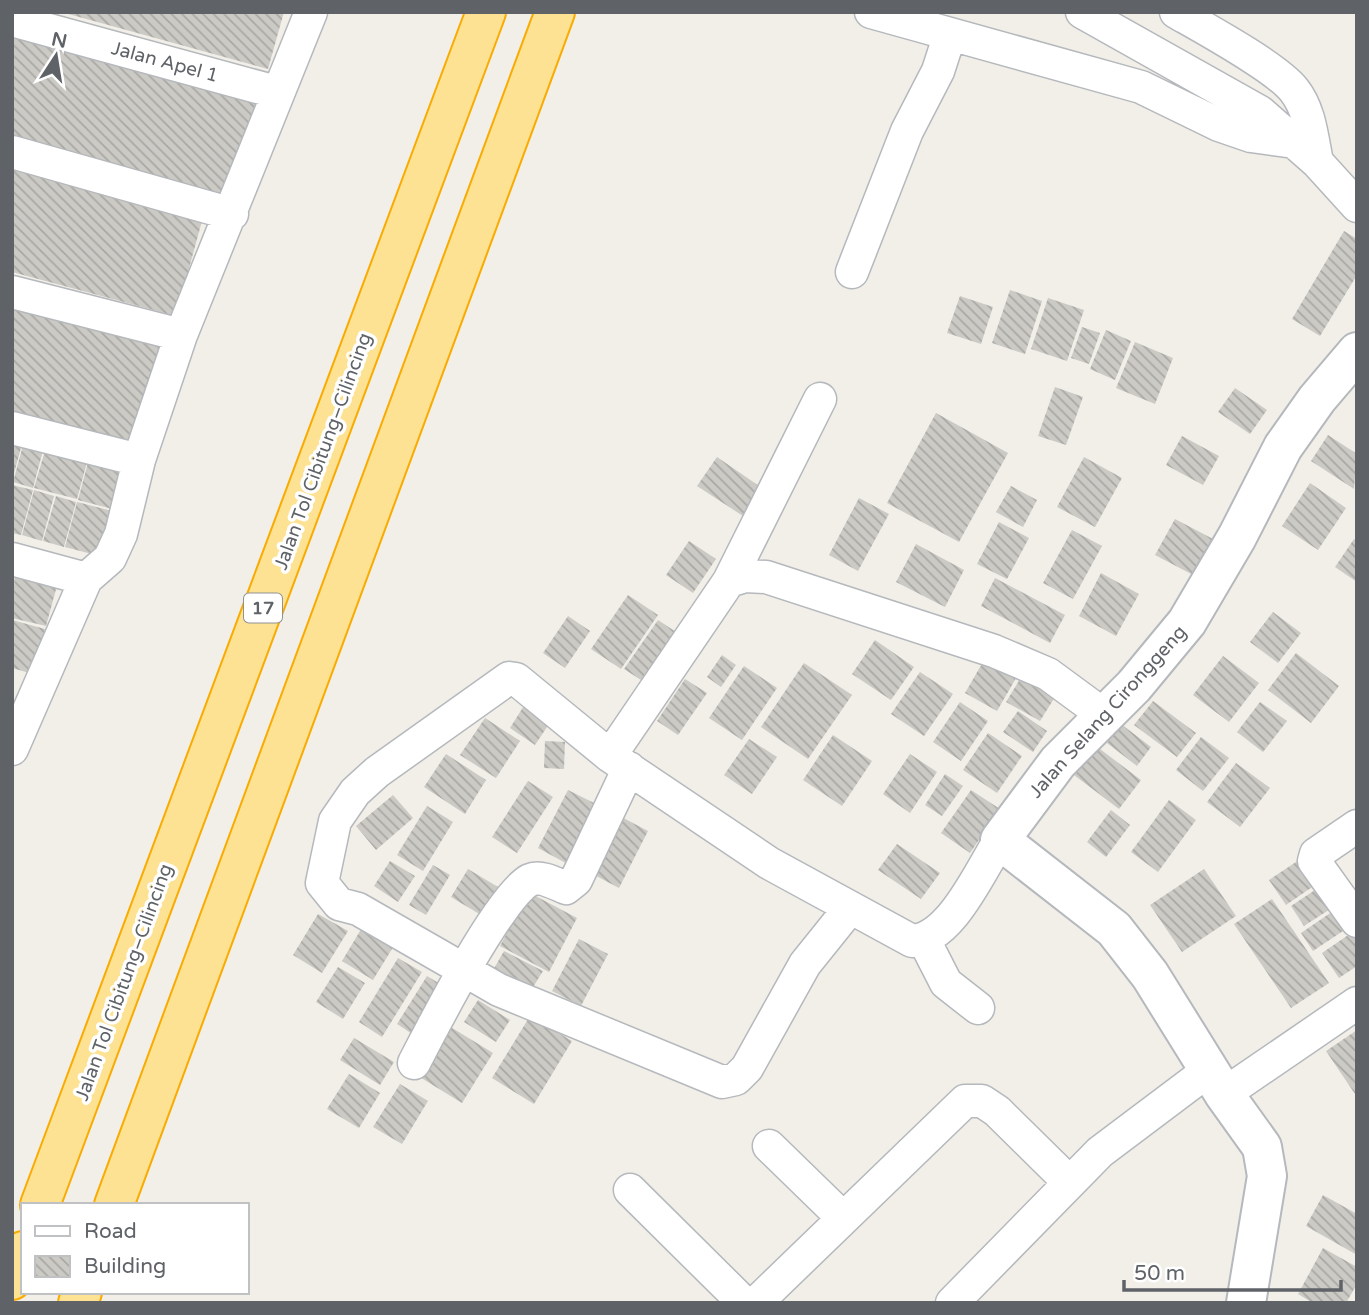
<svg xmlns="http://www.w3.org/2000/svg" width="1369" height="1315" font-family="'Varela Round',sans-serif">
<style>
.building{fill:url(#building-back-hatch)}
.lines{fill:none;stroke-linecap:round;stroke-linejoin:round}
.minor-casing{stroke:#b5b8bc;stroke-width:35}
.tertiary-casing{stroke:#b5b8bc;stroke-width:42}
.motorway-casing{stroke:#f9ab00;stroke-width:42}
.minor{stroke:#fff;stroke-width:32}
.tertiary{stroke:#fff;stroke-width:38}
.motorway{stroke:#fde293;stroke-width:38}
.labels{text-anchor:middle;stroke-width:7;stroke-linejoin:round;paint-order:stroke}
.shield{fill:#fff;stroke:#8f9295;stroke-width:2}
.shield-label{font-size:18px;font-weight:bold;fill:#5f6368}
.street-label{font-size:19px;fill:#5f6368;stroke:#fff}
</style>
<defs>
<pattern id="building-back-hatch" width="6" height="6" patternUnits="userSpaceOnUse" patternTransform="scale(1.75)"><rect width="6" height="6" fill="#cccac5"/><path d="M-1 5l2 2M0 0l6 6M5-1l2 2" fill="none" stroke="#a9a8a4"/></pattern>
</defs>
<rect width="100%" height="100%" fill="#f1efe8"/>
<path class="building" d="M61 12H284L268 69Z
M12 26 261 93 232 200 12 140Z
M12 157 205 210 176 316 12 272Z
M1344 231 1357 239V275L1320 336 1292 319Z
M1010 290 1042 301 1025 354 992 343Z
M960 296 993 307 981 344 947 333Z
M12 298 164 339 135 446 12 413Z
M1048 298 1084 310 1067 361 1031 349Z
M1082 327 1100 333 1089 364 1071 358Z
M1106 330 1131 341 1115 380 1090 369Z
M1135 342 1173 358 1155 404 1116 388Z
M1055 387 1083 397 1066 445 1038 436Z
M1235 388 1267 410 1250 434 1218 412Z
M936 413 1008 453 959 542 887 503Z
M12 434 24 437 13 477H12Z
M1328 435 1357 454 1354 489 1311 461Z
M1182 436 1219 456 1203 485 1166 465Z
M25 438 45 443 33 488 13 482Z
M47 444 89 455 77 499 34 488Z
M90 455 132 467 120 511 78 500Z
M717 457 762 488 743 516 697 486Z
M1084 457 1122 478 1095 527 1057 507Z
M1310 483 1346 508 1318 550 1282 526Z
M12 485 33 490 21 535 12 533Z
M1011 486 1037 500 1023 527 996 512Z
M34 490 54 496 42 541 22 535Z
M56 496 76 502 64 547 43 541Z
M859 498 889 514 858 571 829 555Z
M77 502 120 513 107 558 65 547Z
M1175 519 1215 540 1195 576 1155 555Z
M999 522 1029 538 1007 579 977 564Z
M1072 530 1102 546 1073 599 1043 583Z
M1354 539 1357 541V582L1335 567Z
M689 541 716 559 693 593 666 575Z
M916 544 964 570 945 607 896 582Z
M15 570 58 582 46 626 12 618Z
M1101 573 1139 594 1116 636 1079 616Z
M995 578 1065 615 1050 643 981 606Z
M628 595 658 615 621 669 591 649Z
M1273 612 1301 633 1278 663 1250 642Z
M568 616 590 631 565 668 543 653Z
M12 620 45 629 33 674 12 668Z
M658 620 685 638 652 687 624 669Z
M875 640 914 667 891 700 852 674Z
M1296 653 1339 686 1311 723 1268 690Z
M722 655 736 665 721 687 707 677Z
M987 655 1019 673 997 711 965 693Z
M1223 656 1259 683 1229 722 1193 695Z
M804 663 852 695 808 759 761 727Z
M744 666 777 688 742 740 709 718Z
M1026 669 1060 689 1040 721 1006 702Z
M920 672 953 694 924 736 891 714Z
M685 679 707 693 678 735 657 721Z
M1153 701 1196 733 1177 757 1134 725Z
M960 702 988 721 961 761 933 742Z
M1260 702 1287 721 1263 752 1237 732Z
M525 704 551 721 535 745 510 728Z
M1018 711 1047 731 1033 752 1003 732Z
M485 718 520 741 496 778 460 755Z
M1121 724 1151 747 1137 766 1107 743Z
M988 733 1022 756 997 793 963 770Z
M833 735 872 761 842 806 803 780Z
M1201 737 1229 758 1203 791 1176 770Z
M749 739 777 757 752 794 724 775Z
M545 741 565 742 564 769 544 768Z
M1096 746 1141 780 1119 809 1074 775Z
M446 754 486 780 465 814 424 787Z
M910 754 937 772 910 813 883 794Z
M1236 763 1270 788 1240 827 1207 802Z
M945 774 963 786 942 816 925 805Z
M528 781 553 797 517 853 492 837Z
M568 790 606 809 575 868 538 848Z
M971 790 1000 809 970 853 941 833Z
M393 795 413 818 376 850 356 826Z
M1169 800 1196 820 1158 872 1131 852Z
M427 806 453 822 423 871 397 855Z
M1111 810 1130 825 1106 857 1087 842Z
M614 813 648 831 619 888 585 870Z
M897 844 940 873 921 899 878 870Z
M1305 856 1321 881 1286 905 1269 880Z
M390 861 415 876 398 902 374 886Z
M433 865 450 875 426 915 409 905Z
M468 869 498 887 481 915 451 897Z
M1204 869 1236 916 1182 952 1150 905Z
M1324 884 1338 904 1304 926 1291 906Z
M528 892 577 918 549 972 500 946Z
M1272 899 1329 983 1291 1008 1234 924Z
M1342 905 1355 923 1313 951 1301 933Z
M318 914 348 931 322 973 293 955Z
M369 916 400 936 373 980 342 961Z
M1357 929V966L1339 978 1322 953Z
M579 939 608 954 581 1006 552 991Z
M504 951 543 971 530 992 492 972Z
M398 958 422 972 382 1037 359 1022Z
M338 967 365 983 343 1019 316 1002Z
M427 976 450 990 420 1039 397 1024Z
M478 1000 510 1020 496 1042 464 1022Z
M530 1016 572 1041 534 1104 492 1078Z
M449 1026 493 1053 462 1103 418 1076Z
M1357 1030V1097L1326 1051Z
M354 1038 394 1062 380 1085 340 1060Z
M349 1074 380 1093 359 1128 327 1109Z
M400 1084 428 1101 402 1144 373 1127Z
M1323 1195 1357 1214V1255L1306 1226Z
M1323 1248 1357 1267V1284L1346 1303H1313L1298 1294Z"/>
<g class="lines">
<g class="minor-casing">
<path id="minor" d="M871 12 1141 87 1219 125 1251 136 1294 142
M1082 12 1260 112 1317 162 1357 206
M1176 12C1204 28 1276 67 1294 90 1310 110 1312 138 1317 162
M12 20 276 92
M12 152 232 214
M852 272 907 131 938 71 950 34
M12 292 181 335
M12 428 139 460
M12 559 86 579
M729 581 745 576 766 577 994 651 1048 674 1105 716
M12 749 86 579 110 558 121 534 139 460 181 335 311 12
M610 756 729 581 820 399
M1357 826 1316 854 1314 861 1357 921
M850 908 805 964 747 1068 736 1079 722 1082 499 990 358 909 339 904 322 883 335 821 355 792 377 772 509 678 516 679 610 756 769 863 912 941C951 939 980 871 1000 840
M924 940 946 983 978 1008
M414 1063C432 1028 500 895 530 880 541 875 556 884 566 888L576 880 629 768
M1224 1094 1357 1003
M769 1146 843 1218
M630 1190 744 1303
M756 1303 965 1101H982L997 1111 1069 1182
M952 1303 1100 1152 1209 1070"/>
</g>
<g class="tertiary-casing">
<path id="tertiary" d="M1246 1303 1267 1176 1262 1147 1224 1094 1150 975 1114 929 1000 840 1058 762 1134 686 1187 622 1237 537 1283 447 1317 399 1357 352"/>
</g>
<g class="motorway-casing">
<path id="motorway" d="M40 1205 486 12
M114 1205 555 12
M12 1280 23 1251
M78 1303 82 1292"/>
</g>
<use href="#minor" class="minor"/>
<use href="#tertiary" class="tertiary"/>
<use href="#motorway" class="motorway"/>
</g>
<g class="labels">
<rect class="shield" x="244" y="593.5" width="38" height="29" rx="5"/>
<g class="shield-label">
<text x="263" y="614">17</text>
</g>
<g class="street-label">
<text transform="translate(165 61) rotate(15)" y="7">Jalan Apel 1</text>
<text transform="translate(322 451) rotate(-70)" y="7">Jalan Tol Cibitung–Cilincing</text>
<text transform="translate(1107 711) rotate(-48)" y="7">Jalan Selang Cironggeng</text>
<text transform="translate(123 982) rotate(-70)" y="7">Jalan Tol Cibitung–Cilincing</text>
</g>
</g>
<rect width="1369" height="1315" fill="none" stroke="#5f6368" stroke-width="28"/>
<rect x="21" y="1203" width="228" height="91" fill="#ffffff" stroke="#bfc1c3" stroke-width="2"/>
<rect x="35" y="1226" width="35" height="10" fill="#ffffff" stroke="#bfc1c3" stroke-width="2"/>
<text x="84" y="1238" font-size="21" fill="#5f6368">Road</text>
<rect x="35" y="1256" width="35" height="21" fill="url(#building-back-hatch)" stroke="#bfc1c3" stroke-width="2"/>
<text x="84" y="1273" font-size="21" fill="#5f6368">Building</text>
<g transform="translate(56 56) rotate(12)" stroke="#ffffff" stroke-width="5" paint-order="stroke">
<path d="M0-5L12 26L0 18L-12 26Z" fill="#5f6368"/>
<text y="-10" font-size="19" font-weight="bold" text-anchor="middle" fill="#5f6368">N</text>
</g>
<path d="M1124 1280v10h217v-10" fill="none" stroke="#5f6368" stroke-width="3.5"/>
<text x="1134" y="1280" font-size="21" fill="#5f6368" stroke="#ffffff" stroke-width="5" paint-order="stroke">50 m</text>
</svg>
